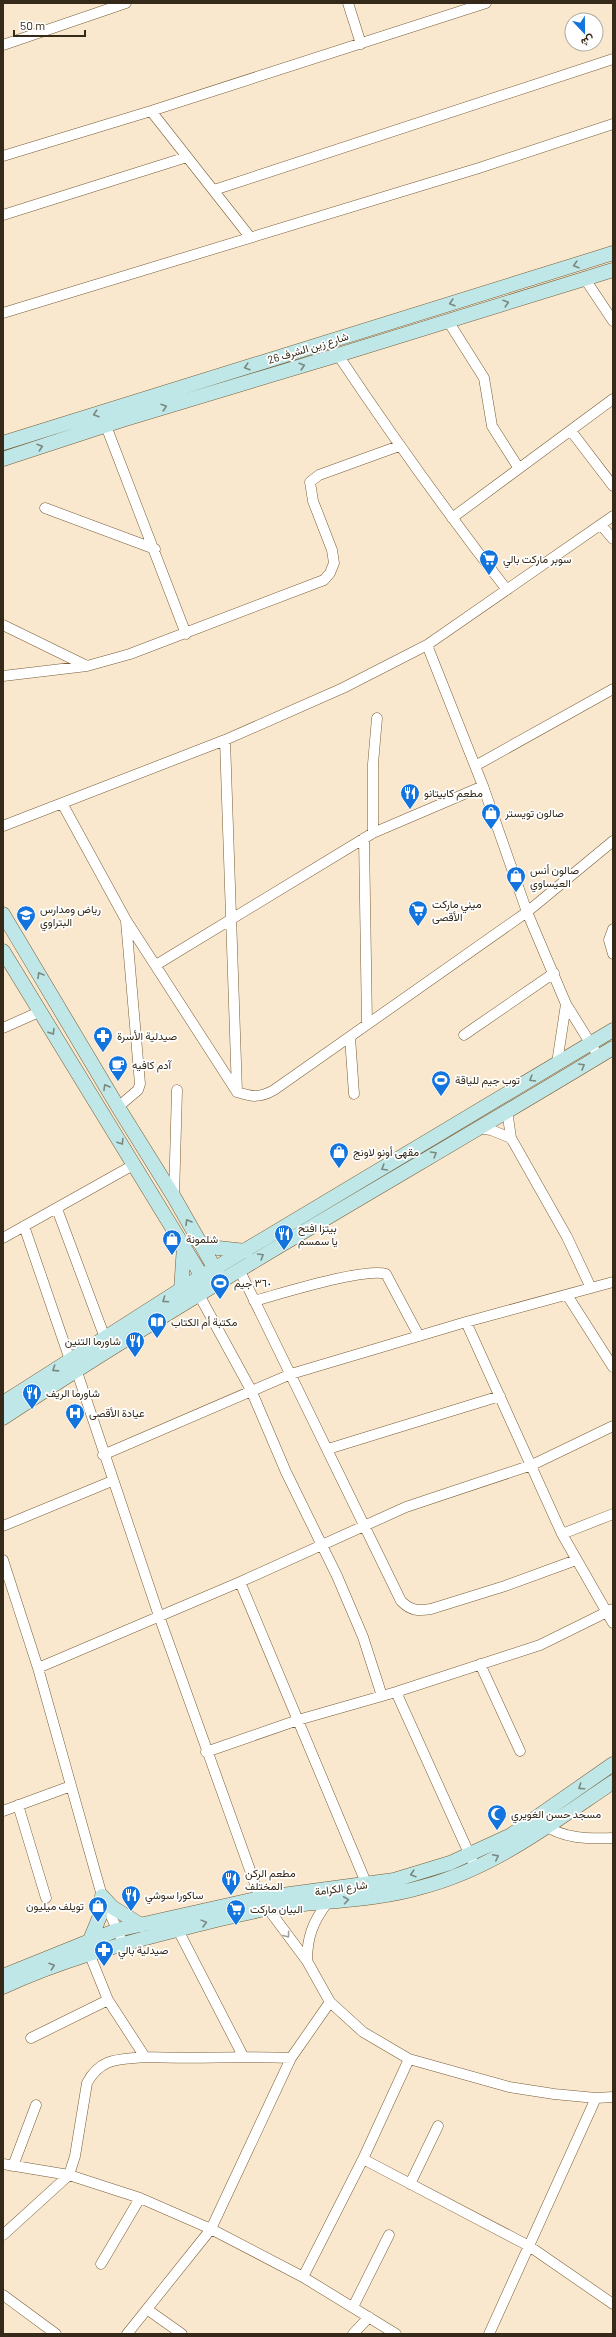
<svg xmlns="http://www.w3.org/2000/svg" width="616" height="2337" font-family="Barlow,Vazirmatn,sans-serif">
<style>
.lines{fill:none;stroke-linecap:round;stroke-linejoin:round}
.street-casing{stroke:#775d36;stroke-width:11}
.secondary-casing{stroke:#775d36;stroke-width:15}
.street{stroke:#fff;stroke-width:10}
.secondary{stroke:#bfe7e7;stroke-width:14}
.oneway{stroke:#7a8880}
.oneway2{stroke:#a49f98}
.labels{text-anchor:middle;stroke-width:3.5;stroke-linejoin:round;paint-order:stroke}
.street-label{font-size:11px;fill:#352a19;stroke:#fff}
.poi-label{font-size:11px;fill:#352a19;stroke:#fff;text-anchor:start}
</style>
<rect width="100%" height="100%" fill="#fae8ce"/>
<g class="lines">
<g class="street-casing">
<path id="street" d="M348 3 361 44
M3 45 126 3
M151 111 250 237
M3 156 151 111 486 3
M214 190 613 59
M3 215 187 157
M585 279 613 321
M3 313 479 168 613 124
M448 321 484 378 492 426 518 467
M338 355C392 436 448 514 507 590
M106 426 186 634
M571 431 613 486
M45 508 155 549
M452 518 613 399
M601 525 613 539
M3 625 87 666
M427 645 483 786 527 912 566 1004 594 1049
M3 676 87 666 130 654 324 580 330 573 334 563 332 550 313 501 310 482 319 475 399 446
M225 740 237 1092C252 1097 260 1098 274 1090L527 912 613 841
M475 766 613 689
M63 805 126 920 237 1092
M3 826 225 740 343 688 427 645 613 516
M373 833V764L377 718
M364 838 367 1024
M613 929 609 940 613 954
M156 965 373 833 483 786
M3 1028 39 1012
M464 1035 554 973
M350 1037 354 1094
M557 1063 566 1004
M118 1107 138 1090 140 1084 126 921
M507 1110 511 1138 567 1237 591 1288
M478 1128 491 1130 511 1138
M174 1197 177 1090
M57 1209 105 1338
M24 1226 70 1360
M3 1238 135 1164
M239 1269 401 1601C411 1611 418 1611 431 1609L505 1586 576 1560
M198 1293 251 1390 286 1472 337 1576 363 1637 382 1696
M567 1295 613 1367
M254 1301C280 1294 366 1267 386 1274L419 1336
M466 1322 562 1534 613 1623
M76 1369 159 1616 260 1898 307 1961 330 2002 363 2032 409 2059 509 2087 554 2094 596 2098 613 2097
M328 1449 500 1396
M103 1455 291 1374 466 1322 613 1282
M3 1526 112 1481
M562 1534 613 1514
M3 1560 38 1668 102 1896 120 1936
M240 1582 367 1885
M480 1664 520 1751
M38 1668 240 1582 406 1507 532 1465 613 1426
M396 1692 472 1860
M206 1752 298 1720 396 1692 540 1645 613 1609
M18 1805 46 1898
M3 1811 71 1786
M543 1824C563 1839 589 1839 613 1838
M178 1930 243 2056
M89 1953 108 2000 145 2057C194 2059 242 2056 291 2058L330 2002
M307 1961C307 1937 313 1922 327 1903
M31 2038 108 2000
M363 2159 529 2246 613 2304
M3 2164 69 2175 140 2198 211 2229 303 2277 396 2334
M13 2166 36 2105
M410 2184 438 2126
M3 2235 69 2175 75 2156 87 2083C101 2057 119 2060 145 2057
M101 2264 140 2198
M303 2277 363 2159 409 2059
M3 2295 56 2334
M353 2307 389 2235
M148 2310 182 2334
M127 2334 211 2229 291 2058
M353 2334 369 2317
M489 2334 596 2098"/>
</g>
<g class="secondary-casing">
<path id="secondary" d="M3 443 613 253
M3 459 122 420 338 355 613 270
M3 914 118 1107 174 1197 219 1276
M3 951 206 1283
M199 1242 218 1248 246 1251
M181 1290 184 1246
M3 1403 202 1276 613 1030
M3 1418C202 1287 410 1171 613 1048
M102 1896 112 1907 141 1925
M90 1940 100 1916 102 1896
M3 1976 117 1930 260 1898 394 1880 450 1863 511 1835 613 1764
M3 1987C59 1961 117 1945 177 1930 207 1922 236 1915 266 1909 318 1900 371 1902 422 1887 494 1868 552 1823 613 1782"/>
</g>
<use href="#street" class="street"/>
<use href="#secondary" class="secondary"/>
</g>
<defs><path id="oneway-chevron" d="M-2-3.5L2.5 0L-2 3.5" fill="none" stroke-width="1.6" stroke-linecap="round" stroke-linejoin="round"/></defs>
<g class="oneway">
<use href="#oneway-chevron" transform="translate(576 265) rotate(163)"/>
<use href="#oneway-chevron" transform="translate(452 303) rotate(163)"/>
<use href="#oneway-chevron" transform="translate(506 303) rotate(-17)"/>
<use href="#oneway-chevron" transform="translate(302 366) rotate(-17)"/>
<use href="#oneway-chevron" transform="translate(247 367) rotate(163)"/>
<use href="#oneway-chevron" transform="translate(164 407) rotate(-17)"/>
<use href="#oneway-chevron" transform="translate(96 414) rotate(162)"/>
<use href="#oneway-chevron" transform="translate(40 447) rotate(-18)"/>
<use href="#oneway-chevron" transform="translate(40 975) rotate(-120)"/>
<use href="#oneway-chevron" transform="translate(52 1032) rotate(58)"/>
<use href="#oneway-chevron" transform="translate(582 1066) rotate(-30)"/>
<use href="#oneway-chevron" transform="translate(532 1079) rotate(149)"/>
<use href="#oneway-chevron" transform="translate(106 1087) rotate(-120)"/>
<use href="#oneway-chevron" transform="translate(121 1142) rotate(58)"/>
<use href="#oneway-chevron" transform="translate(434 1154) rotate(-31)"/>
<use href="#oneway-chevron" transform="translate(384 1168) rotate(149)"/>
<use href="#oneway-chevron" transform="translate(188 1222) rotate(-120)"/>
<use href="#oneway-chevron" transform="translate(261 1256) rotate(-31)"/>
<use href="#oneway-chevron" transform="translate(165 1300) rotate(146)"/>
<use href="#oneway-chevron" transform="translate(55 1369) rotate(147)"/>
<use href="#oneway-chevron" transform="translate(581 1787) rotate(146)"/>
<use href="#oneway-chevron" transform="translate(496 1857) rotate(-27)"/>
<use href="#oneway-chevron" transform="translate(413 1874) rotate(163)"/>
<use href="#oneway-chevron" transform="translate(346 1900) rotate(-8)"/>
<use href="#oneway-chevron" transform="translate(204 1923) rotate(-15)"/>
<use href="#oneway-chevron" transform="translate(52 1966) rotate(-19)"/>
</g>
<use class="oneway2" href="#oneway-chevron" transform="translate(287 1935) rotate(54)"/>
<defs>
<g id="supermarket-pin" transform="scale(1)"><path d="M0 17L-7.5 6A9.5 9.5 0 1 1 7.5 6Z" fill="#1374dd" stroke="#fff"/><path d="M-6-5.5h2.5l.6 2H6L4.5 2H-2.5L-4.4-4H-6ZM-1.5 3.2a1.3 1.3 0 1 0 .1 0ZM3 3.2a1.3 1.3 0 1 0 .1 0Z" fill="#fff"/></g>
<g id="restaurant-pin" transform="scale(1)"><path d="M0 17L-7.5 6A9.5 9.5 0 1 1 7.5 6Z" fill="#1374dd" stroke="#fff"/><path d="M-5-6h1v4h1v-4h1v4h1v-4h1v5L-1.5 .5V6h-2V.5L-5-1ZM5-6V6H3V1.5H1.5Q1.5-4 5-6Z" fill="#fff"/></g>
<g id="shop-pin" transform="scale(1)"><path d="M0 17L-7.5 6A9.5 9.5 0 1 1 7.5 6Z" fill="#1374dd" stroke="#fff"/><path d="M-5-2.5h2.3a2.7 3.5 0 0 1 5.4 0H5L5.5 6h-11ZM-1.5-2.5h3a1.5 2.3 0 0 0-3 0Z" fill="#fff"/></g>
<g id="school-pin" transform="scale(1)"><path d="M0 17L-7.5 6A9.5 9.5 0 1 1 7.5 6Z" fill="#1374dd" stroke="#fff"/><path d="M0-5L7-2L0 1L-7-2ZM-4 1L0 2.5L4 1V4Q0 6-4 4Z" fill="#fff"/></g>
<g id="pharmacy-pin" transform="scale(1)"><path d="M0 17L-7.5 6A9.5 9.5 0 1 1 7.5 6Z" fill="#1374dd" stroke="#fff"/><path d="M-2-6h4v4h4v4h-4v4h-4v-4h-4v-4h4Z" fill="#fff"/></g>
<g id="cafe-pin" transform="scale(1)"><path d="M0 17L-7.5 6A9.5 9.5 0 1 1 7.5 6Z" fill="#1374dd" stroke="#fff"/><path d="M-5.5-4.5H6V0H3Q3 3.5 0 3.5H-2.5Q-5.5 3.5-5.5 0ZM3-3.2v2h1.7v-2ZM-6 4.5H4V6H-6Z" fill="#fff"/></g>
<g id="stadium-pin" transform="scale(1)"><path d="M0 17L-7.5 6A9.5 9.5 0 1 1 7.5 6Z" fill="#1374dd" stroke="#fff"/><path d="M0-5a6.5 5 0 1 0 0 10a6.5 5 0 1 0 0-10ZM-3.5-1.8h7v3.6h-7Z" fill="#fff"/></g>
<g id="library-pin" transform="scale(1)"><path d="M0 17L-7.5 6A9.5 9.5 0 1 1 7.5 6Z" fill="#1374dd" stroke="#fff"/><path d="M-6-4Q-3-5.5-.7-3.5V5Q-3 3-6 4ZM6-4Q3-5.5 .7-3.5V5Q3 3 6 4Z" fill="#fff"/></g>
<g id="hospital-pin" transform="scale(1)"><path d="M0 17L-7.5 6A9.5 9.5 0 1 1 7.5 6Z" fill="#1374dd" stroke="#fff"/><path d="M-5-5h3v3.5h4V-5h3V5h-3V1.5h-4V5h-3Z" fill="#fff"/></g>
<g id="mosque-pin" transform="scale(1)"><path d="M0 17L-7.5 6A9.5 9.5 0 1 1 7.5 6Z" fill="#1374dd" stroke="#fff"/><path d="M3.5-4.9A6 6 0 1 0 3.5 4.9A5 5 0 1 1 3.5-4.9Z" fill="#fff"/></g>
</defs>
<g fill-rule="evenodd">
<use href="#supermarket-pin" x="489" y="559"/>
<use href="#restaurant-pin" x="410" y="793"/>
<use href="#shop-pin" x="491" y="813"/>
<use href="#shop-pin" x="516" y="876"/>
<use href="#supermarket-pin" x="418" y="910"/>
<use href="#school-pin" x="26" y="915"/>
<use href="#pharmacy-pin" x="103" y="1036"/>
<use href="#cafe-pin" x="118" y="1065"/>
<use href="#stadium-pin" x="441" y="1080"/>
<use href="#shop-pin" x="339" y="1152"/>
<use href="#restaurant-pin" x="284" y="1234"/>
<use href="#shop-pin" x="172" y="1239"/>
<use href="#stadium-pin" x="220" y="1283"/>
<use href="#library-pin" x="157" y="1322"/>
<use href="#restaurant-pin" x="135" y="1341"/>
<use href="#restaurant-pin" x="32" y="1393"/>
<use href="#hospital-pin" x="75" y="1413"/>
<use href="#mosque-pin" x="497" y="1814"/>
<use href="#restaurant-pin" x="231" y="1879"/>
<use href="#restaurant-pin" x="131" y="1895"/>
<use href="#shop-pin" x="98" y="1906"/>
<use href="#supermarket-pin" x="236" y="1909"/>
<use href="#pharmacy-pin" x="104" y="1950"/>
</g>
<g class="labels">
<g class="street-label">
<text transform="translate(308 348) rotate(-17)" y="4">شارع زين الشرف 26</text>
<text transform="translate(341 1888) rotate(-8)" y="4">شارع الكرامة</text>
</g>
<g class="poi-label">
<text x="503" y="563">سوبر ماركت بالي</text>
<text x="424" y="797">مطعم كابيتانو</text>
<text x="505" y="817">صالون تويستر</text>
<text x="530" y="874">صالون أنس<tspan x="530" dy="13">العيساوي</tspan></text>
<text x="432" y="908">ميني ماركت<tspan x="432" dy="13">الأقصى</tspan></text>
<text x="40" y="913">رياض ومدارس<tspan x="40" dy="13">البتراوي</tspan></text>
<text x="117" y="1040">صيدلية الأسرة</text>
<text x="132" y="1069">آدم كافيه</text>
<text x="455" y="1084">توب جيم للياقة</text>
<text x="353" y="1156">مقهى أونو لاونج</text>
<text x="298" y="1232">بيتزا افتح<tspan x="298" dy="13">يا سمسم</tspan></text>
<text x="186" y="1243">شلمونة</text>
<text x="234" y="1287">٣٦٠ جيم</text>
<text x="171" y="1326">مكتبة أم الكتاب</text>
<text x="121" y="1345" text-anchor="end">شاورما التنين</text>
<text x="46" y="1397">شاورما الريف</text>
<text x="89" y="1417">عيادة الأقصى</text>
<text x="511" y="1818">مسجد حسن الغويري</text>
<text x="245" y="1877">مطعم الركن<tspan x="245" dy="13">المختلف</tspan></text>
<text x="145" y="1899">ساكورا سوشي</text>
<text x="84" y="1910" text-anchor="end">تويلف ميليون</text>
<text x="250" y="1913">البيان ماركت</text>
<text x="118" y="1954">صيدلية بالي</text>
</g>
</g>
<rect width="616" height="2337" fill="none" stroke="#352a19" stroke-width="8"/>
<g transform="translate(584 32) rotate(158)"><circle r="19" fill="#ffffff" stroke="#aeaaa3"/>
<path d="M0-3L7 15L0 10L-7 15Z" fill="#1374dd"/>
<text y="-6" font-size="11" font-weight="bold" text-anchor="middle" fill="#352a19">ش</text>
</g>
<path d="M14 30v6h71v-6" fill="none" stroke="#352a19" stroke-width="2"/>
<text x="20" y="30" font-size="12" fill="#352a19" stroke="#ffffff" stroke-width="3" paint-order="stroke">50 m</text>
</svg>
